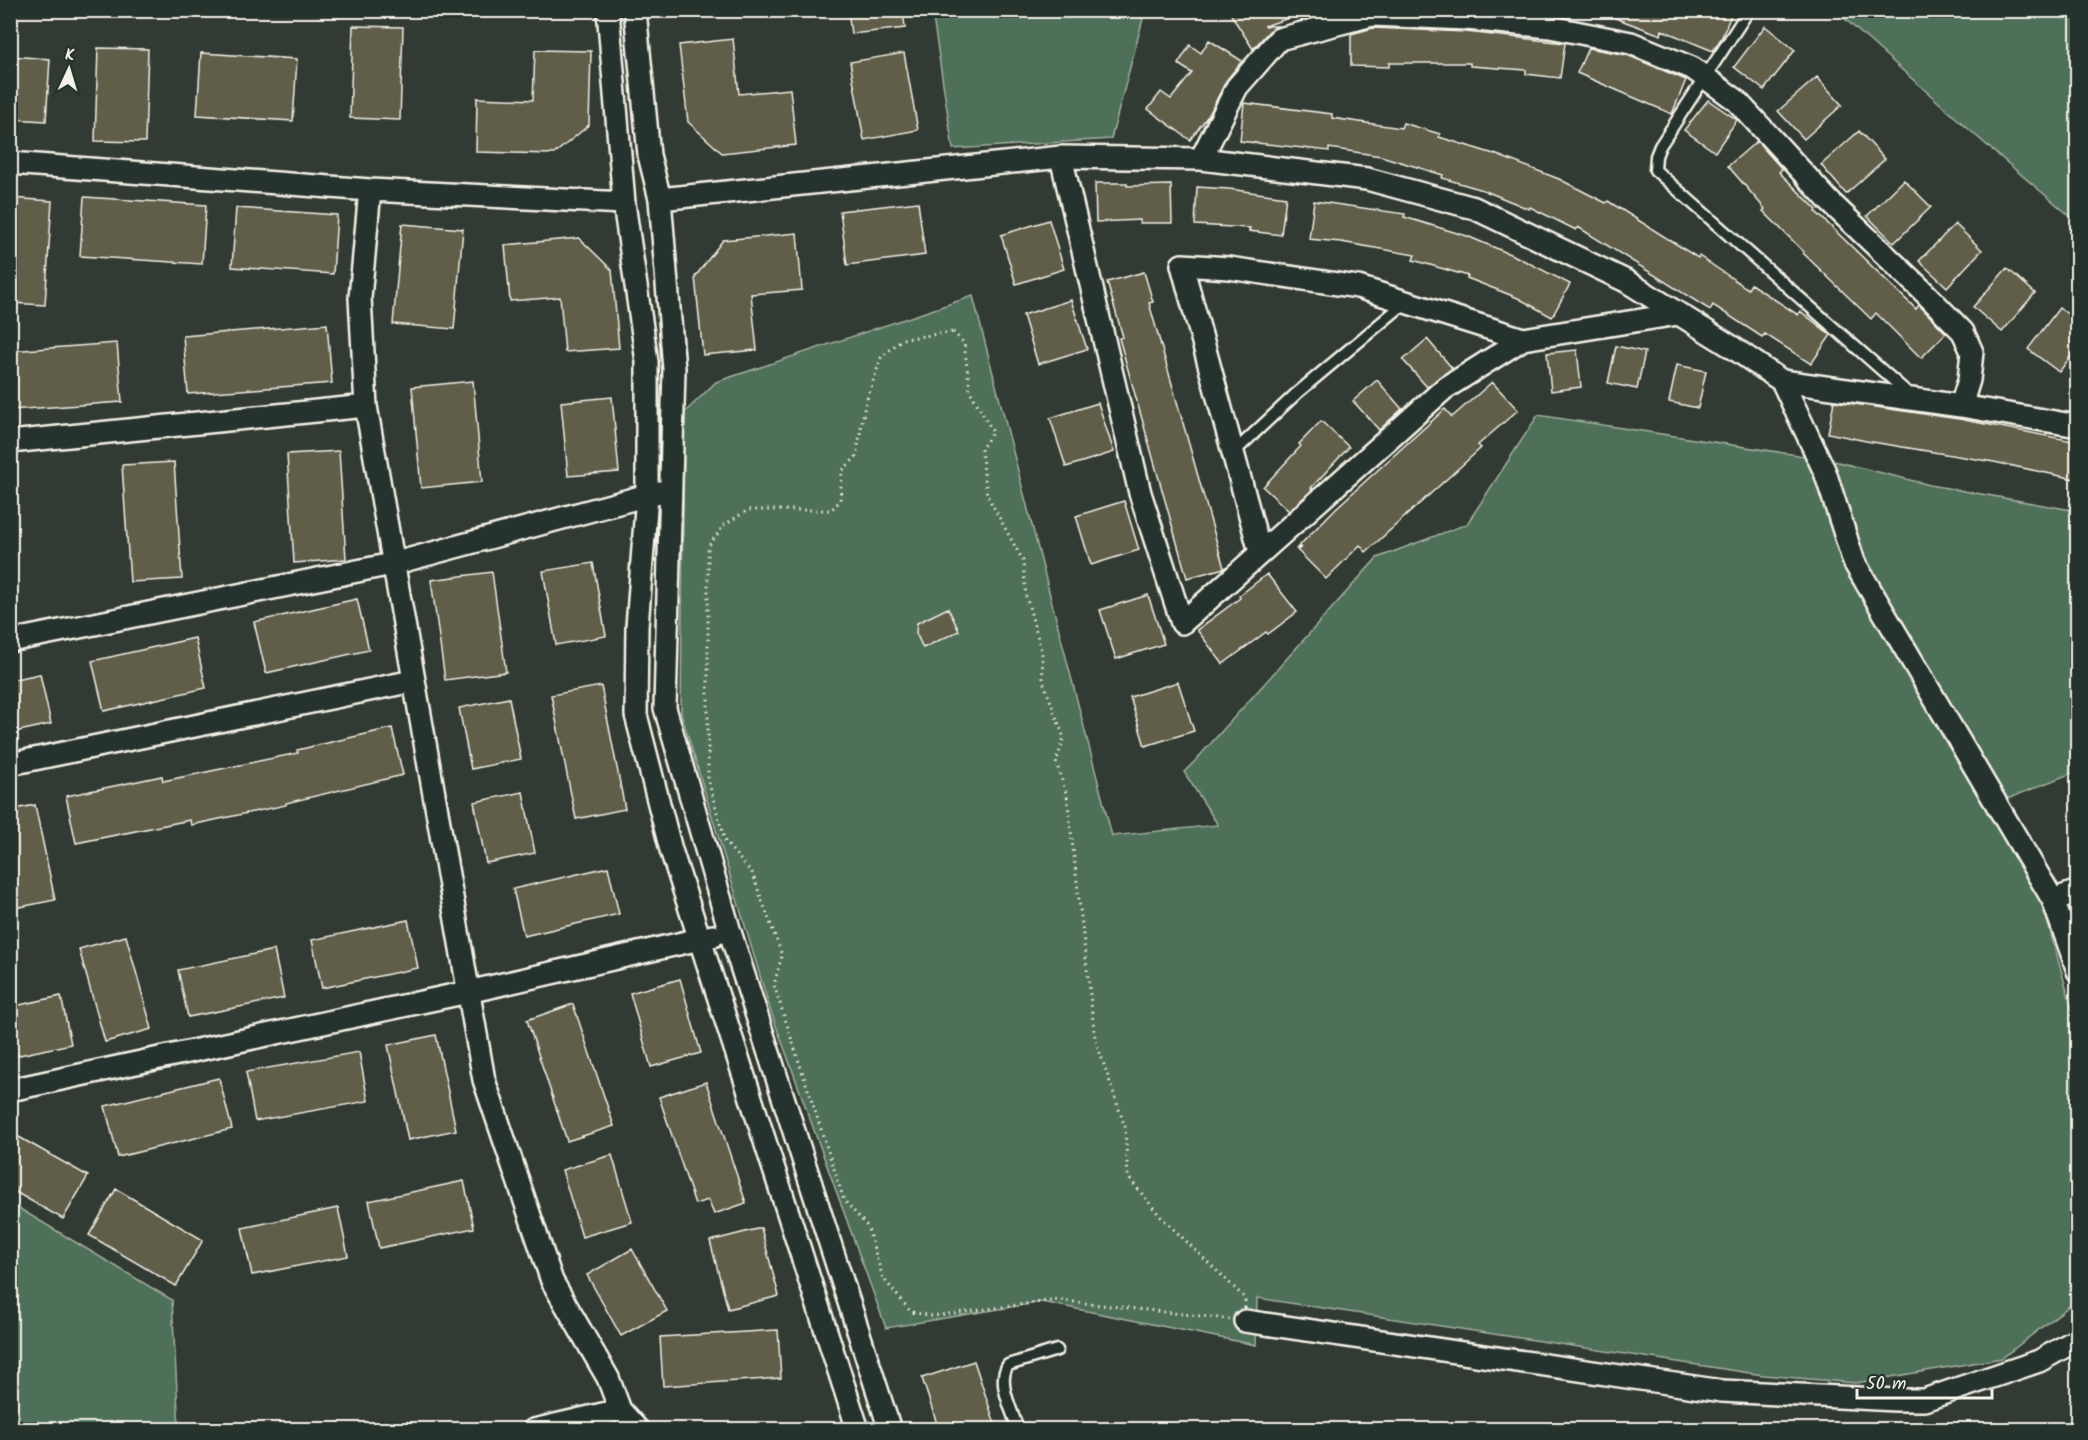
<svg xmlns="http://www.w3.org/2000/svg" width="2088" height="1440" font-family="Kalam,sans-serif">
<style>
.green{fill:#4f6f59;stroke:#a2b0a0;stroke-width:1.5}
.building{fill:#615d4a;stroke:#f4f1e8;stroke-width:1.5}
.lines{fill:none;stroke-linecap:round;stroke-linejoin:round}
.lane-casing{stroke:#f4f1e8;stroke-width:15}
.street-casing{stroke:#f4f1e8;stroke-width:26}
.path{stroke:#f4f1e8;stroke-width:3;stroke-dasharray:1.5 4.5;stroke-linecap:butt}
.lane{stroke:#26332d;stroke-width:10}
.street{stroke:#26332d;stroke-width:21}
</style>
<rect width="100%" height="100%" fill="#323b33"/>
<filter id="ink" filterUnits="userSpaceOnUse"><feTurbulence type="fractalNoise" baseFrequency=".0167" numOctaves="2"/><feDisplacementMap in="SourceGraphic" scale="12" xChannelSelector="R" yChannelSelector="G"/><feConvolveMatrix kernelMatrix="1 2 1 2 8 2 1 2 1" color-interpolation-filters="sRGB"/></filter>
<g filter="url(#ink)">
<path class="green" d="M932 11H1145L1111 139 953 149Z
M1836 11H2077V222L1991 149Z
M973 296 1112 836 1218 825 1184 772 1195 761 1377 558 1467 524 1538 415 1830 460 1930 485 2077 511V771L1987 807 2040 896 2077 1026V1300L2002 1358 1856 1383 1763 1375 1257 1298 1256 1345 1042 1302 886 1328 770 1009 681 713 684 413 716 382Z
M10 1203 172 1300 179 1429H28L11 1416Z"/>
<path class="building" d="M848 10H903L905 28 851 34Z
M1228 10H1302V14L1264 26H1278L1269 31 1253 49Z
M1600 10H1733L1722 37 1713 51 1662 30 1661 35 1599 12Z
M353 26 403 27 400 120 350 118Z
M1765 26 1795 50 1764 90 1734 67Z
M1373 28 1466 32 1565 43 1560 78 1526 74V70L1470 66V63H1389V67L1351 66V34Z
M733 39 739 94 790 89 796 145 722 153 688 122 679 45Z
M1209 40 1242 61 1226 81 1210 113 1190 140 1148 109 1161 92 1171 99 1192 73 1178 64 1190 45 1201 53Z
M98 48 148 49 145 142 95 141Z
M1588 48 1627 55 1686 80 1672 114 1577 73Z
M535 50 591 51 589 125 554 154 476 152 477 98 533 100Z
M201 53 297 59 293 121 197 115Z
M904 53 918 130 864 140 850 62Z
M10 56 50 59 46 121 10 119Z
M1817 77 1842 105 1804 139 1778 111Z
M1708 100 1737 120 1715 152 1684 130Z
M1244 103 1332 114V118L1401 128 1403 123 1440 134 1439 137 1497 155 1559 179 1606 203 1608 201 1698 258 1699 256 1748 289 1751 284 1798 315 1800 311 1831 335 1811 364 1765 334 1762 337 1713 305 1710 310 1578 227 1576 230 1530 207 1529 209 1483 190 1442 178 1443 175 1381 156 1329 148V151L1240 141Z
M1859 131 1885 159 1846 194 1821 165Z
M1757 141 1782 169 1779 172 1817 210 1816 212 1916 309 1919 305 1946 333 1921 358 1876 313 1871 319 1803 253 1804 252 1763 211 1765 209 1728 166Z
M1904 180 1931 207 1894 243 1867 216Z
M1095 183H1127V186L1171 185 1172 223H1140V220L1096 222Z
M1197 187 1229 189 1286 197 1281 235 1249 231 1250 228 1195 225Z
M84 197 206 205 202 264 80 256Z
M10 198 52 201 45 305 10 303Z
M1314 201 1405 214 1404 217 1467 236 1517 257 1570 284 1552 317 1518 298 1467 278 1468 276 1413 260 1415 255 1341 242 1309 239Z
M918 202 925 255 847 265 840 211Z
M236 208 337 215 333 274 232 267Z
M1049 220 1064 269 1016 284 1001 235Z
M402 224 463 229 454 329 393 324Z
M1955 224 1982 250 1947 287 1919 261Z
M797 233 802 290 751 294 757 350 703 355 695 277 723 240Z
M579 238 612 270 619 348 565 352 560 297 510 301 505 245Z
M2007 268 2035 293 2002 332 1973 307Z
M1144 272 1153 302 1149 303 1224 568 1187 578 1119 338 1123 337 1107 282Z
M1071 300 1087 349 1038 364 1023 315Z
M2059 308 2078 321V347L2059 372 2028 349Z
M327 324 332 383 188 394 183 336Z
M1427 339 1452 368 1427 387 1403 360Z
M117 343 122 402 10 410V351Z
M1616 346 1645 352 1637 389 1608 383Z
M1577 350 1581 387 1551 391 1547 353Z
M1677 365 1706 371 1698 408 1669 402Z
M1377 380 1402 409 1379 430 1353 401Z
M473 381 482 482 421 488 412 387Z
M1492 382 1518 410 1478 445 1481 448 1366 552 1360 545 1326 579 1297 550 1302 547 1297 548 1336 508 1445 409 1452 417Z
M612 397 619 472 568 476 561 402Z
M1834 401 1959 419 2078 442V465L2075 479 1994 462 1866 441 1828 433Z
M1098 403 1114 452 1066 467 1050 418Z
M1321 421 1349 447 1311 488 1313 489 1289 511 1263 487 1301 446 1299 444Z
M339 451 346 559 294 563 287 454Z
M174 462 182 579 130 582 122 465Z
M1124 501 1139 550 1091 565 1076 516Z
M593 563 606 636 556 645 543 571Z
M492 572 506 672 445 680 431 580Z
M1267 574 1297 612 1268 634 1266 632 1223 664 1197 630 1240 598 1239 596Z
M1148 595 1164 644 1116 659 1100 610Z
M357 599 369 650 266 673 254 622Z
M948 608 959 631 923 648 916 633 917 623Z
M195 638 206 688 104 711 92 661Z
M40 674 51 724 10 733V680Z
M1178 682 1194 731 1145 746 1130 697Z
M601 686 625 809 576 819 551 695Z
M509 698 521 759 471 769 459 708Z
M392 728 403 775 286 803V805L191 825 190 820 76 843 66 796 162 776 163 781 298 753 297 750Z
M523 792 535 853 486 863 474 802Z
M35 805 55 900 10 909V810Z
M608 867 619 914 524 936 513 889Z
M408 920 418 968 322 988 312 940Z
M126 936 152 1029 105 1042 79 949Z
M274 950 284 998 188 1017 178 970Z
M680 979 701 1053 651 1067 630 993Z
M61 996 71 1044 10 1057V1007Z
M573 1004 614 1126 567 1141 527 1020Z
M436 1035 456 1130 408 1140 388 1045Z
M359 1052 368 1101 255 1121 246 1072Z
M219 1078 232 1129 118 1157 105 1106Z
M706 1082 746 1203 714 1214 708 1200 695 1204 659 1097Z
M10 1132 88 1176 63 1219 10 1189Z
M612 1155 632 1222 582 1237 562 1170Z
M464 1181 474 1228 379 1248 369 1201Z
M116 1189 203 1240 176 1286 89 1235Z
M338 1208 348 1256 252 1275 242 1228Z
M761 1228 779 1296 728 1309 710 1241Z
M632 1249 667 1311 621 1336 587 1275Z
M778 1330 781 1378 663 1386 660 1337Z
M974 1361 997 1430H939L922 1378Z"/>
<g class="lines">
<g class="lane-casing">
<path id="lane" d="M1749 10 1660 146 1656 156 1655 170 1910 395
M1233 453 1297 393 1406 302
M1018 1430C1013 1411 996 1383 1008 1365L1057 1350"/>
</g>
<g class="street-casing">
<path id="street" d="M608 10 624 203 647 362V495L637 627 636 715 671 850 858 1430
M635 10 649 155 660 199 674 369 665 708 730 932 890 1430
M1061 157 1140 493 1182 623 1444 389 1523 339 1678 314
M1201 159 1237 87 1279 39 1372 15 1467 19 1550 27 1631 43 1692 68 1736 100 1830 202 1923 291 1963 332 1972 352 1969 380 1961 406
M10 163 370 190 624 203
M370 190 360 298 366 406 484 1080 552 1281 608 1378 620 1410 638 1430
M660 199 1061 157 1201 159 1367 179 1474 208 1626 281 1732 347 1782 381 1825 472 1854 562 2053 900 2078 971
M1782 381 1961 406 2078 426
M10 442 366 406
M1260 552 1182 265 1229 268 1358 287 1523 339
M10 641 392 564 659 492
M10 764 413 681
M2053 900 2078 891
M10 1090 468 992 713 936
M1245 1321 1722 1391 1896 1400H1924L2039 1361 2078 1339
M534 1430 620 1410"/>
</g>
<path class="path" d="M953 332 964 343 970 391 993 432 981 449 987 495 1023 561 1026 596 1042 653 1043 681 1064 738 1056 762 1067 796 1095 1038 1125 1127 1128 1177 1161 1217 1245 1298V1321L1057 1300 932 1316 911 1312 883 1278 867 1226 844 1200 774 985 782 955 752 873 725 842 708 779V547L724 525 748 510H831L840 501 842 471 856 457 865 405 881 358 902 339Z"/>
<use href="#lane" class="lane"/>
<use href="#street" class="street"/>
</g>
</g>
<rect width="2088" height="1440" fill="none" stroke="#26332d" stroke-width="36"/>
<rect x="18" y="18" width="2052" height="1404" fill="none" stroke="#f4f1e8" stroke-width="2" filter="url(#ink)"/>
<g transform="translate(69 69) rotate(4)" stroke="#26332d" stroke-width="4.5" paint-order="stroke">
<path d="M0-4.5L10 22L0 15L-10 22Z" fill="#f4f1e8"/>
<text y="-9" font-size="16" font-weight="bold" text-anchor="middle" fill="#f4f1e8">K</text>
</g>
<path d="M1857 1389v9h135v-9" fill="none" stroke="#f4f1e8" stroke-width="3"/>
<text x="1866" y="1389" font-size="18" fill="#f4f1e8" stroke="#26332d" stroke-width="4.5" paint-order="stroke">50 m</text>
</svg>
